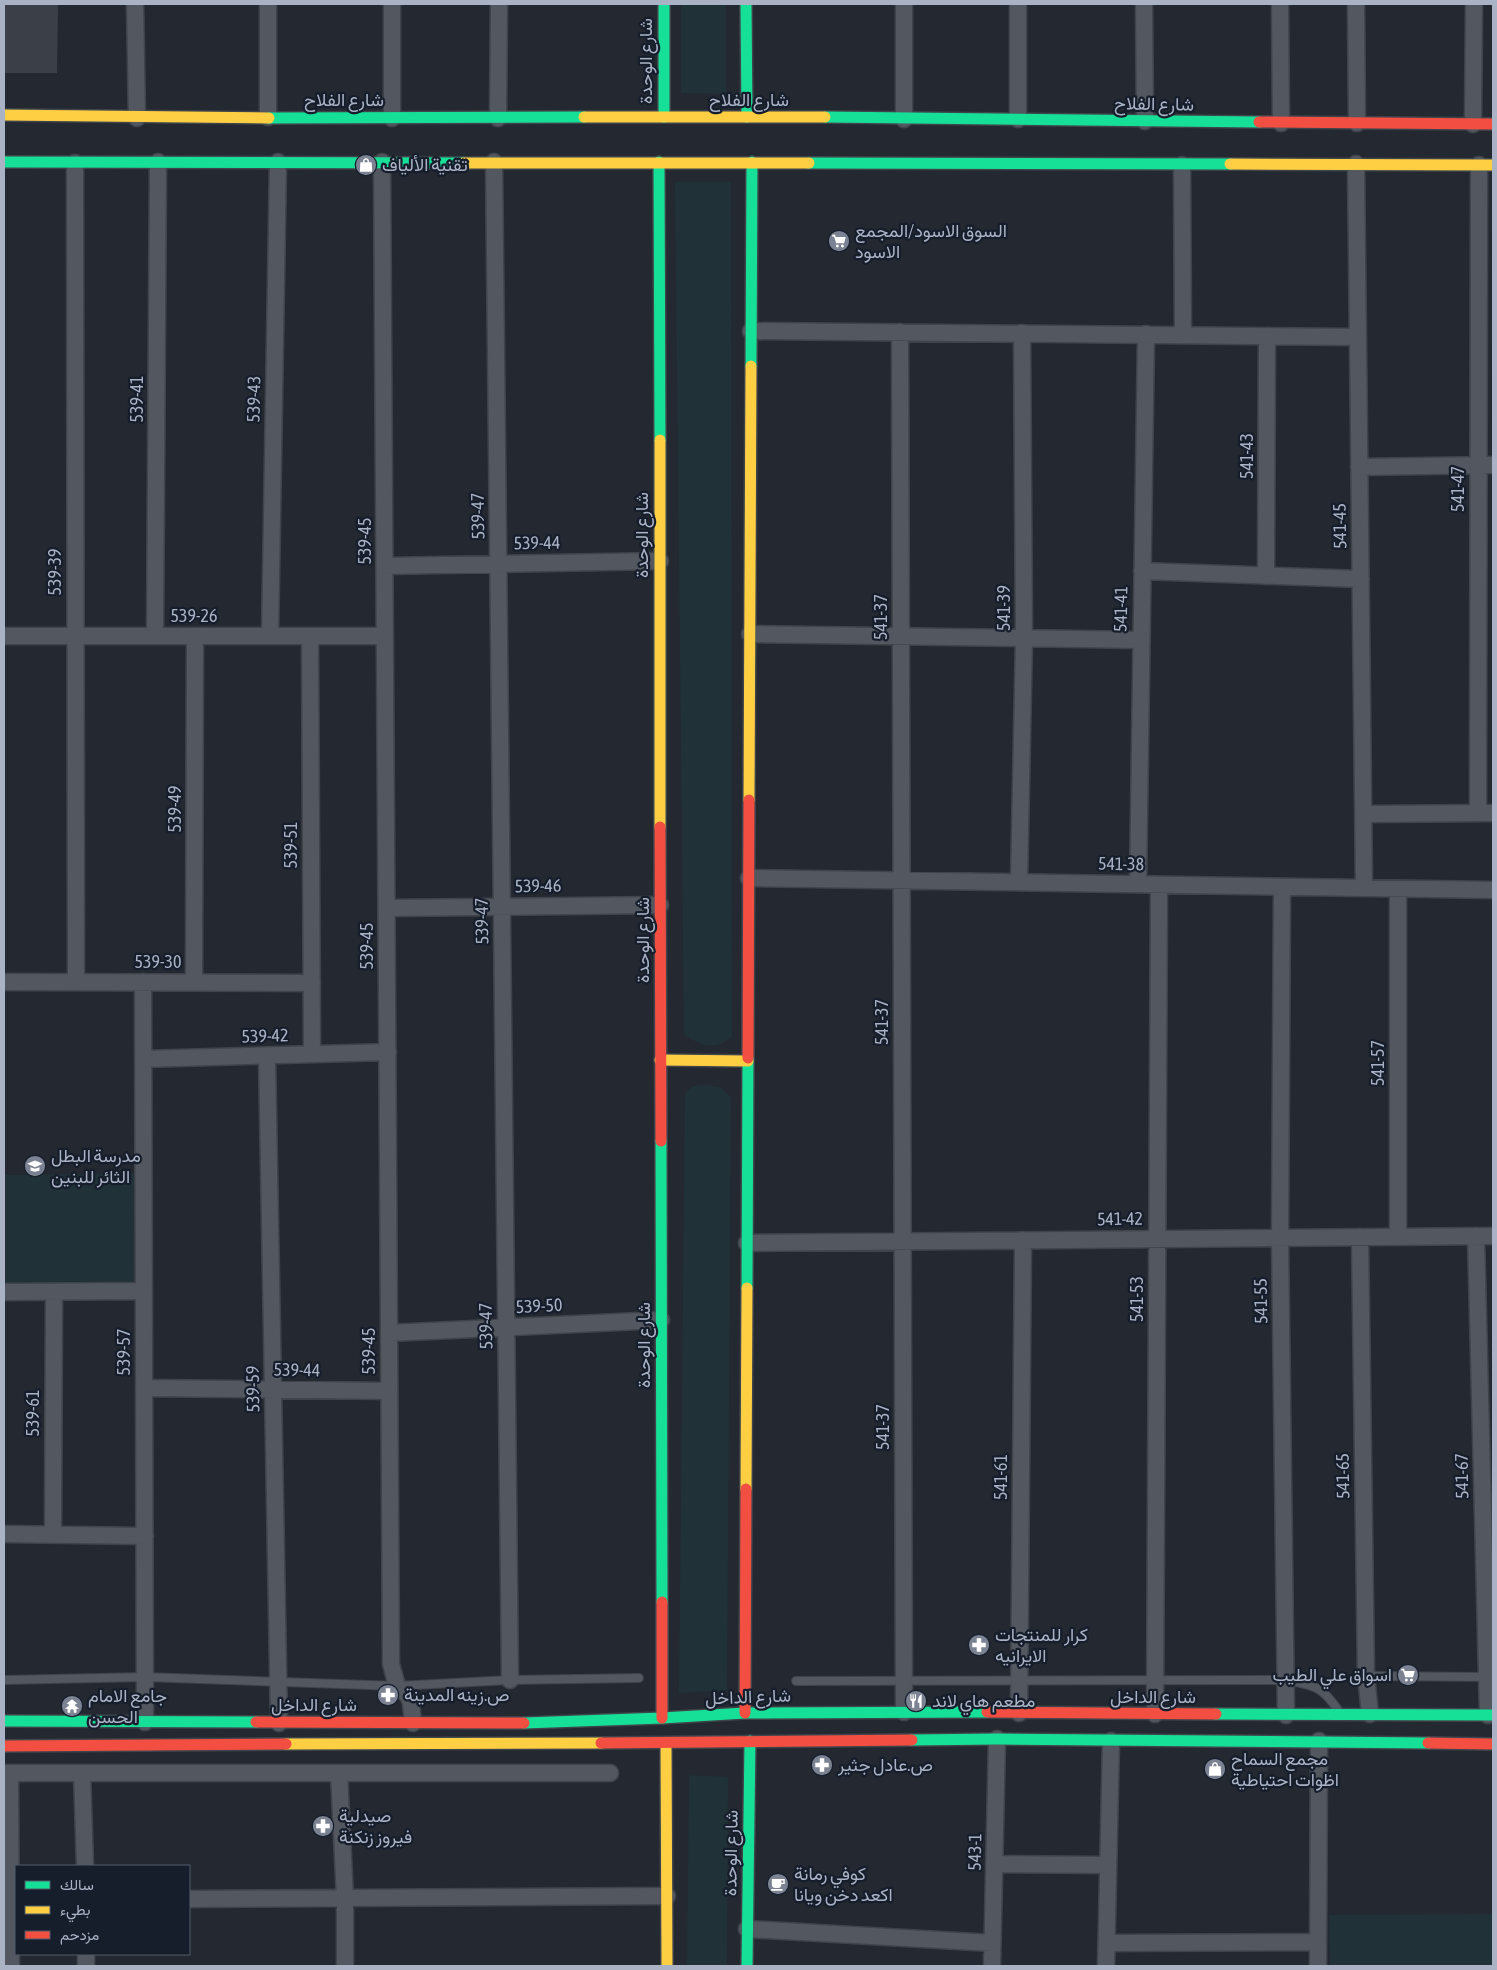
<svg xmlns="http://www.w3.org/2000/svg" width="1497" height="1970" font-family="'Asap Condensed',Vazirmatn,sans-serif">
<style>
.green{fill:#203237}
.building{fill:#3a3f48}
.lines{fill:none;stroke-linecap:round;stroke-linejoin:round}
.lane-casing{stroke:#3f434a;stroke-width:10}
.street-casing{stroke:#3f434a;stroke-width:19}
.fast-casing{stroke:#3f434a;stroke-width:14}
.slow-casing{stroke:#3f434a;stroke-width:14}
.jam-casing{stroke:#3f434a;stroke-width:14}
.lane{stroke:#525760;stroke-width:8}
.street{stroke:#525760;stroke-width:16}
.fast{stroke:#16e098;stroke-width:11}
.slow{stroke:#ffcf43;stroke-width:11}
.jam{stroke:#f24e42;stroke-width:11}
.labels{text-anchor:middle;stroke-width:4.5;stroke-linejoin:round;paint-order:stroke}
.street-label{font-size:18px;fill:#aab3c5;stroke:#161e2c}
.poi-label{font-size:18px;fill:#aab3c5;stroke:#161e2c;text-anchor:start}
</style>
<rect width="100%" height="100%" fill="#232831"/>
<path class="green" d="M681 4H726V94L681 93Z
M675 182H731L732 1037C715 1051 700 1046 684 1034Z
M707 1085 720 1087 731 1097 727 1690 679 1693 685 1093 693 1086Z
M147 1173 144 1291 4 1292V1175Z
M689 1775 728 1777 727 1966H687Z
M1493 1914V1966H1330L1329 1915Z"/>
<path class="building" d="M4 4H58L57 73H4Z"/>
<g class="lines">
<g class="lane-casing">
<path id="lane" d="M1366 1676 1489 1677
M4 1680 145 1677 397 1686 510 1680 639 1678
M796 1681 1286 1680C1314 1686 1321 1685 1338 1710"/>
</g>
<g class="street-casing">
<path id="street" d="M135 4 137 118
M268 4V117
M392 4V118
M1144 4 1145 121
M1280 4 1281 123
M1356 4 1357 123
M498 118 499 4
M904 119V4
M1018 119V4
M1473 124 1474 4
M382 162 391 1664 397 1686 408 1695 411 1703 413 1723
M494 162 510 1680
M75 163 76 982
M1356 164 1364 888
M1182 165 1183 335
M751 331 1358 337
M900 332 904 1712
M1359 467 1493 465
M385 566 660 561
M1142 571 1361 579
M1266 576 1267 336
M750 634 1141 640
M4 636H385
M155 636 158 162
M270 636 278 162
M310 636 312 1054
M1478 813 1479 165
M1363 814 1493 813
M749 878 1493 890
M1019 882 1024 638 1022 333
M1138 884 1146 334
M1282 887 1280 1238 1286 1715
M387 908 660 905
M4 982 312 983
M143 982 145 1722
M194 982 195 636
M267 1056 279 1723
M143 1059 388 1052
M1398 1236V889
M1476 1236 1488 1715
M1360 1237 1366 1676 1370 1714
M747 1243 1493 1236
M4 1292 144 1291
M389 1333 661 1320
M144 1388 389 1391
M4 1534 145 1536
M53 1535 54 1292
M1019 1713 1023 1240
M1155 1714 1159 885
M4 1773H610
M10 1773 11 1966
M82 1773 85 1866
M339 1773 345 1899V1966
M994 1864 1108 1865
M189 1899 667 1896
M747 1929 992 1943
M1107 1943 1318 1942
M86 1966V1954
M992 1966 997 1739
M1106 1966 1111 1741
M1318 1966 1319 1741"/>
</g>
<g class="fast-casing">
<path id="fast" d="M664 4V117
M746 4 747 117
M825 117 1259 122
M269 118 584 117
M4 162 463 163
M659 162 660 440
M809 163 1230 164
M751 366 752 162
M661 1141 662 1602
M747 1288 748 1058
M1216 1714 1493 1715
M4 1721 256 1722
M524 1723 662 1718 745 1713 987 1712
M912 1740 997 1739 1428 1743
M747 1966 750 1741"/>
</g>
<g class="slow-casing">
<path id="slow" d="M4 115 269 118
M584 117H825
M463 163H809
M1230 164 1493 165
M660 440V827
M749 800 751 366
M660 1060 748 1061
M746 1489 747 1288
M666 1743 667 1966
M286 1744 601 1743"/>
</g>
<g class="jam-casing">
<path id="jam" d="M1259 122 1493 124
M660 827 661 1141
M748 1058 749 800
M662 1602V1718
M987 1712 1216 1714
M745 1713 746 1489
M256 1722 524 1723
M601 1743 912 1740
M1428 1743 1493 1744
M4 1746 286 1744"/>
</g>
<use href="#lane" class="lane"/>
<use href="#street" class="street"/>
<use href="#fast" class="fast"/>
<use href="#slow" class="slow"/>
<use href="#jam" class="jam"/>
</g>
<defs>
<g id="shop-disc" transform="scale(1.125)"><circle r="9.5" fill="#7b8291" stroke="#161e2c"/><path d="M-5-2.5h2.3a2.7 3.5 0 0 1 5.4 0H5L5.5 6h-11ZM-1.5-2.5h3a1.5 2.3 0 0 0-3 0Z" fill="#fff"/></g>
<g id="supermarket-disc" transform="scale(1.125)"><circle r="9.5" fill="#7b8291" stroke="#161e2c"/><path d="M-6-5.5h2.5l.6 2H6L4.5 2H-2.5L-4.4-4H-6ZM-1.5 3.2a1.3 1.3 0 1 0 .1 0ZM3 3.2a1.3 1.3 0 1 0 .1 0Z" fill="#fff"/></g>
<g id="school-disc" transform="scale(1.125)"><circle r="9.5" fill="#7b8291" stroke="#161e2c"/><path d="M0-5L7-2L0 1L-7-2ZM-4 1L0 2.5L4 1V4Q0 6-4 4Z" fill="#fff"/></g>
<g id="pharmacy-disc" transform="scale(1.125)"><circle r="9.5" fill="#7b8291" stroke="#161e2c"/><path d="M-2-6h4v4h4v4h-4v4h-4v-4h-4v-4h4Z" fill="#fff"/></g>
<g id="restaurant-disc" transform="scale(1.125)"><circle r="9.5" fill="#7b8291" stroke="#161e2c"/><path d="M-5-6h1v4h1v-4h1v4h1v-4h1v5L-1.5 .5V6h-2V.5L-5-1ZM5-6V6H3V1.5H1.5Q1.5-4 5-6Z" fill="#fff"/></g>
<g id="temple-disc" transform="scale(1.125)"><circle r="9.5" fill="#7b8291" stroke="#161e2c"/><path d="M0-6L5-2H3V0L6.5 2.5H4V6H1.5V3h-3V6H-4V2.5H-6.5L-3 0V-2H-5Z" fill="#fff"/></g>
<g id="cafe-disc" transform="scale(1.125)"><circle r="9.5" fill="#7b8291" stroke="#161e2c"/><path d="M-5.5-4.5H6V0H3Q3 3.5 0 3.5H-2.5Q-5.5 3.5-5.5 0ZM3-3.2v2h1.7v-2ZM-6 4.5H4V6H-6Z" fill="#fff"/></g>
</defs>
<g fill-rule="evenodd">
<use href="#shop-disc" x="366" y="165"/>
<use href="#supermarket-disc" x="839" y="241"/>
<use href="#school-disc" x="35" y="1166"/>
<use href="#pharmacy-disc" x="979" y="1645"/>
<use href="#supermarket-disc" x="1408" y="1675"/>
<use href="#pharmacy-disc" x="388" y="1695"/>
<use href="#restaurant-disc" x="916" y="1701"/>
<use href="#temple-disc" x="72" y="1706"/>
<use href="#pharmacy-disc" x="822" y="1765"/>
<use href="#shop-disc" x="1215" y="1769"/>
<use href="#pharmacy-disc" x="323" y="1826"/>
<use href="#cafe-disc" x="778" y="1884"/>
</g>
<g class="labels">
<g class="street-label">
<text transform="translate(646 61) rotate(-90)" y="6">شارع الوحدة</text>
<text x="344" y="106">شارع الفلاح</text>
<text x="749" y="106">شارع الفلاح</text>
<text transform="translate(1154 104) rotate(1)" y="6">شارع الفلاح</text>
<text transform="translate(137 399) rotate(-90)" y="6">539-41</text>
<text transform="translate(254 399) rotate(-89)" y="6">539-43</text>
<text transform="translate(1247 456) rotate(-90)" y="6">541-43</text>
<text transform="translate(1458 489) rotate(-90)" y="6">541-47</text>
<text transform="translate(478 516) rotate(-91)" y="6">539-47</text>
<text transform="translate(1340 526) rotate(-91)" y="6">541-45</text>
<text transform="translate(642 535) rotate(-90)" y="6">شارع الوحدة</text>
<text transform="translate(365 541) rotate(-90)" y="6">539-45</text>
<text transform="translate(537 543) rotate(-1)" y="6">539-44</text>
<text transform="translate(55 572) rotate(-90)" y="6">539-39</text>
<text transform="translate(1004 608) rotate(-90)" y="6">541-39</text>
<text transform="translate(1121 609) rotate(-89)" y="6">541-41</text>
<text x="194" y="622">539-26</text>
<text transform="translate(881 617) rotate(-90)" y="6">541-37</text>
<text transform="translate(175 809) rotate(-90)" y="6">539-49</text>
<text transform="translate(291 845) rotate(-90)" y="6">539-51</text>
<text transform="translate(1121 864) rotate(1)" y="6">541-38</text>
<text transform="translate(538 886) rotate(-1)" y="6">539-46</text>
<text transform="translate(482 921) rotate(-91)" y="6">539-47</text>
<text transform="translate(643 940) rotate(-90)" y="6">شارع الوحدة</text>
<text transform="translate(367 946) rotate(-90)" y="6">539-45</text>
<text x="158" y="968">539-30</text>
<text transform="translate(882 1022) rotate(-90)" y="6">541-37</text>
<text transform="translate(265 1036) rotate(-2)" y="6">539-42</text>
<text transform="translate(1378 1063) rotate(-90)" y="6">541-57</text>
<text transform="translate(1120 1219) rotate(-1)" y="6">541-42</text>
<text transform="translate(1137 1299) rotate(-90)" y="6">541-53</text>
<text transform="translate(1261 1301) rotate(-91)" y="6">541-55</text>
<text transform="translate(539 1306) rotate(-3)" y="6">539-50</text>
<text transform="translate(486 1326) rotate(-91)" y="6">539-47</text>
<text transform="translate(644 1345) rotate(-90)" y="6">شارع الوحدة</text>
<text transform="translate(369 1351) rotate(-90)" y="6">539-45</text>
<text transform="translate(124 1352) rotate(-90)" y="6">539-57</text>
<text transform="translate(297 1370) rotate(1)" y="6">539-44</text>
<text transform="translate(253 1389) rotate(-91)" y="6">539-59</text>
<text transform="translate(33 1413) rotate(-90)" y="6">539-61</text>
<text transform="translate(883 1427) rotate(-90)" y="6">541-37</text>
<text transform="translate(1343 1476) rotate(-91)" y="6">541-65</text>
<text transform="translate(1462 1476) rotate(-91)" y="6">541-67</text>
<text transform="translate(1001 1477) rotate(-90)" y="6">541-61</text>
<text transform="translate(748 1697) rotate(-2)" y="6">شارع الداخل</text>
<text x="1153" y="1703">شارع الداخل</text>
<text x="314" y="1711">شارع الداخل</text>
<text transform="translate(975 1852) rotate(-89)" y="6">543-1</text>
<text transform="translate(731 1853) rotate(-89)" y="6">شارع الوحدة</text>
</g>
<g class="poi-label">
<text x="382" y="171">تقنية الألياف</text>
<text x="855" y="237">السوق الاسود/المجمع<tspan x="855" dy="21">الاسود</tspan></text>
<text x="51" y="1162">مدرسة البطل<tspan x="51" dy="21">الثائر للبنين</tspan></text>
<text x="995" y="1641">كرار للمنتجات<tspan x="995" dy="21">الايرانيه</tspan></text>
<text x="1392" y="1681" text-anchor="end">اسواق علي الطيب</text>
<text x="404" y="1701">ص.زينه المدينة</text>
<text x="88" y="1702">جامع الامام<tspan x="88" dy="21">الحسن</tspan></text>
<text x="932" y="1707">مطعم هاي لاند</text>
<text x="1231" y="1765">مجمع السماح<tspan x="1231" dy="21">اظوات احتياطية</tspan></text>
<text x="838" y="1771">ص.عادل جثير</text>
<text x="339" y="1822">صيدلية<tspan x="339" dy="21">فيروز زنكنة</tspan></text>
<text x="794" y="1880">كوفي رمانة<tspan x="794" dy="21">اكعد دخن ويانا</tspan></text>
</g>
</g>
<rect width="1497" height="1970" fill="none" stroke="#aab3c5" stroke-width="10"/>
<rect x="15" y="1865" width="175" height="90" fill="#161e2c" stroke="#515a69"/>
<rect x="25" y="1881" width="25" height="8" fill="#16e098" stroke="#515a69"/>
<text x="60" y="1890" font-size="15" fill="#aab3c5">سالك</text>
<rect x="25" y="1906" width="25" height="8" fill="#ffcf43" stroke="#515a69"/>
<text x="60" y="1915" font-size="15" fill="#aab3c5">بطيء</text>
<rect x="25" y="1931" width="25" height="8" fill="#f24e42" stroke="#515a69"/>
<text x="60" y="1940" font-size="15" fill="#aab3c5">مزدحم</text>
</svg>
